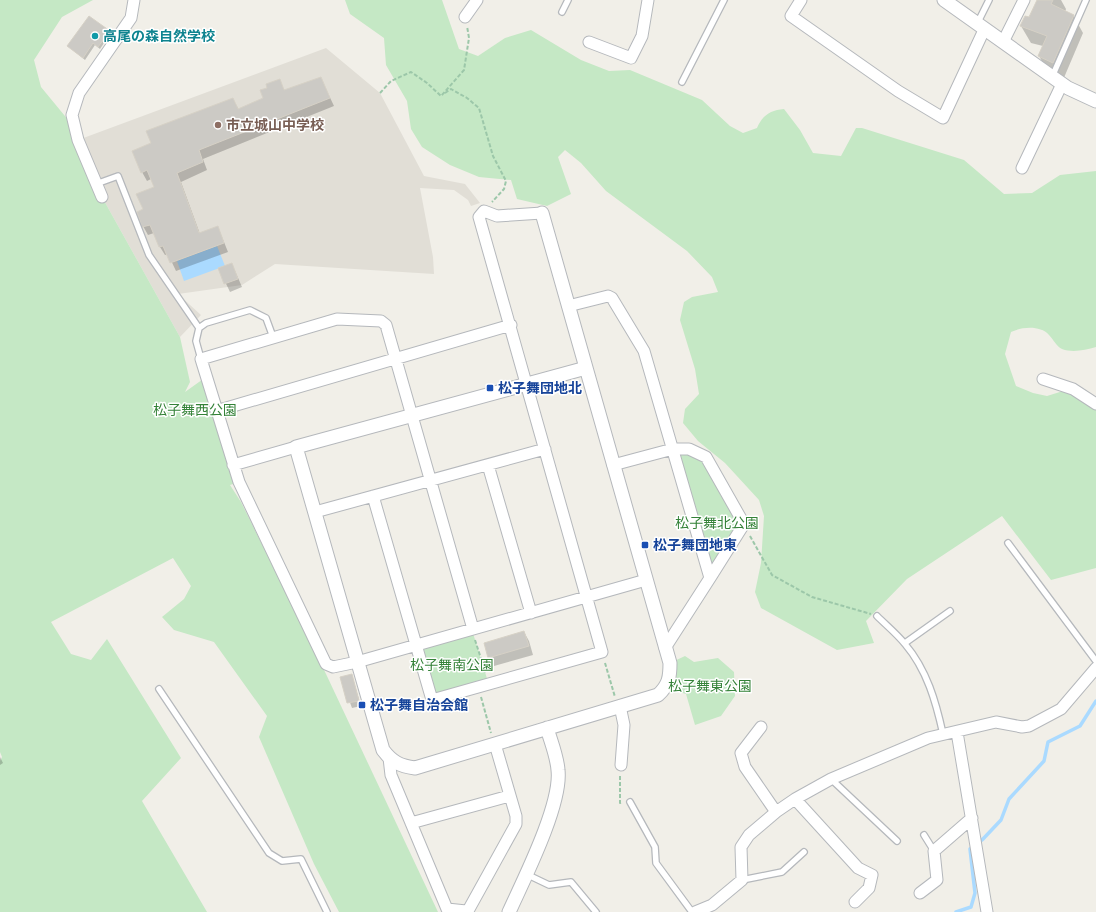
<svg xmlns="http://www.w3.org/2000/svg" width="1096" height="912" font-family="'Source Sans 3','Noto Sans JP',sans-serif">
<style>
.education{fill:#e1ded6}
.green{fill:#c5e8c5}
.water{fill:#aadaff}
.shadow{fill:#0003}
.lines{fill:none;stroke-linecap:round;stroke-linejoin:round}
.stream{stroke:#aadaff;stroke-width:3.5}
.building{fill:#cccac5;stroke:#d6d1c6}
.service-casing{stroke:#b5b8bc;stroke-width:8}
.minor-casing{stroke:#b5b8bc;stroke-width:13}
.tertiary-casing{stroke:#b5b8bc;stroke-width:15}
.path{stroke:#9cc7a9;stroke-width:2;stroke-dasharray:4 2;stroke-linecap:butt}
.service{stroke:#fff;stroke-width:5.5}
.minor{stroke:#fff;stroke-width:11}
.tertiary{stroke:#fff;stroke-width:13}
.culture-dot{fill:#0f9aa8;stroke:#fff;stroke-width:1.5}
.education-dot{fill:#8d6e63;stroke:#fff;stroke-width:1.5}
.transit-dot{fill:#1a4fb4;stroke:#fff;stroke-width:1.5}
.labels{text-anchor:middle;stroke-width:3;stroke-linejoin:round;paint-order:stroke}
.culture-label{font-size:14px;font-weight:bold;fill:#0d838f;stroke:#fff;text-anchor:start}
.education-label{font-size:14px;font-weight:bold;fill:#785e54;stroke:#fff;text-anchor:start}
.transit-label{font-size:14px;font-weight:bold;fill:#164399;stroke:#fff;text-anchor:start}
.park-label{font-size:14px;fill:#348238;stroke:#fff}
</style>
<rect width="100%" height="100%" fill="#f1efe8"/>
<path class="education" d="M326 48 380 93 424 176 465 184 480 203 471 206 468 200 454 190 420 188 433 257 434 274 275 264 242 285 178 294 201 315 180 337 102 197 78 140Z"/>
<path class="green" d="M0 0H93L62 17 34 60 41 87 74 127 102 197 180 337 190 382 185 392 206 377 239 482 230 485 241 502 326 674 438 912H339L314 864 259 737 267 716 214 642 174 630 162 617 184 599 191 586 173 558 51 622 71 654 91 660 107 639 181 758 142 801 207 912H0V761L2 757 0 752Z
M345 0H442L459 49 478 56 505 38 531 30 581 60 609 71 630 70 702 100 730 126 743 133 757 128C762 116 770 110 784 109L800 130 813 153 841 156 856 128H862L964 160 1004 194 1032 193 1060 175 1096 171V347C1085 350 1073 353 1062 349 1057 347 1053 339 1049 335 1040 325 1022 327 1011 332L1005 354 1016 386 1033 393 1047 396 1063 391 1084 389 1096 398V568L1051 580 1002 516 907 579 866 621 874 643 837 650 761 608 755 592 761 563 764 516 759 500 725 463 698 441 683 423 685 409 699 394 695 369 680 320 684 302 692 297 718 292 712 277 687 251 606 191 581 163 565 150 558 157 571 194 547 206 517 199 511 180 479 177 450 165 422 147 411 129 407 101 386 65 384 38 350 14Z
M673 449 706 457 744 524 710 578Z
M472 630 489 685 432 700 415 646Z
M685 656 694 662 718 658 734 672 735 696 721 716 695 725 686 694 666 688 670 663Z"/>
<path class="water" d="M217 246 225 266 184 281 177 261Z"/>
<path class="shadow" d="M1038 0H1061L1066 9 1065 12 1073 15 1083 33 1063 80 1049 73 1039 56 1043 46 1031 43 1021 26 1029 19Z
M109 32 110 34 100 49 95 45 85 60 68 46Z
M279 81 285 91 325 87 334 106 203 159 207 170 181 182 200 234 218 227 228 252 176 271 168 254 165 255 160 247 154 233 148 235 143 226 144 210 155 188 151 179 147 181 142 172 152 144 233 99 239 110 265 98 268 88Z
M232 264 242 287 230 292 219 269Z
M524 632 529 641 533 655 494 666 489 658Z
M352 675 361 706 352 708 341 678Z
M0 757 3 763 0 765Z"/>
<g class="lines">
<path class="stream" d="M956 912 971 907 975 893 970 849 983 839 1001 820 1009 799 1044 761 1048 742 1080 726 1096 701"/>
</g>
<path class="building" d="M1037 0H1053L1051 4 1074 15 1053 63 1038 56 1047 36 1020 26 1025 16 1029 17Z
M89 16 110 31 98 47 93 43 83 58 67 46Z
M321 77 330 98 199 150 203 162 177 173 199 233 218 226 224 243 170 263 163 246 159 247 150 225 142 227 137 212 143 209 136 194 154 187 147 170 141 173 132 151 151 143 146 131 233 98 238 109 263 98 260 90 267 88 266 84 280 79 284 90Z
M232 263 238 279 224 284 218 268Z
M524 631 529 646 488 658 484 643Z
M352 674 359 701 347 703 340 677Z"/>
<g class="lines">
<g class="service-casing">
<path id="service" d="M562 12 568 0
M977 24 989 0
M1052 77 1086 0
M682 82 724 0
M96 184 118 176 149 255 199 328
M201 359 196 341 199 328 206 323 250 310 266 318 273 337
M1008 543 1096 661
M877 616C886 625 897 634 905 644 927 670 936 702 943 734
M905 643 950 611
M159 689 269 853 282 861 301 859 327 912
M831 779 897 841
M630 802 655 847 656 863 692 912
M924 835 934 851
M526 874 549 885 571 882 596 912
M742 880 782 872 804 852"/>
</g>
<g class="minor-casing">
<path id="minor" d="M801 0 791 16 898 91 943 118 984 30
M465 17 477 0
M589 42 631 58 642 36 648 0
M1003 42 1024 0
M1022 168 1062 84
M102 197 78 140 72 115 79 93 131 18 134 0
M568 306 608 296 612 298 644 351 710 578 665 648
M1043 379 1073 389 1096 404
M216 411 511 325
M233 465 296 447
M488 465 531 613
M613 465 673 449H689L706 457 744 524 710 578
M373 496 432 700 602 652 479 217 484 211 497 216 542 213
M315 512 545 449
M473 629 386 325 381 321 337 319 201 359 239 482 326 664 333 667 357 662 646 580
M620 706 624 725 621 765
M761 727 741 753 745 767 776 812
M957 732 987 912
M389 758 391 775 447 909 466 911 469 909 516 824V816L495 744
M795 799 858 868 872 875 869 888 855 902
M411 823 509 796
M920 893 937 880 934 851 972 818
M695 912 712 905 742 880 741 847 749 835 776 812 795 799 831 779 928 738 996 722 1022 727 1029 726 1061 709 1096 668"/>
</g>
<g class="tertiary-casing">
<path id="tertiary" d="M944 0 1068 88 1096 101
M542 213 670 663C670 677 669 685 658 695L415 768C400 766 392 762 383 750L296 447 586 368
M509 912C524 879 562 804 558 770 557 756 551 742 547 728"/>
</g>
<path class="path" d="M380 93 391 81 411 72 427 83 441 96 464 70 469 38 467 26
M445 93 451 89 467 98 479 108 493 156 506 181 504 189 492 202
M750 536 772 575 812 597 871 614
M475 640 486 674
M605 663 615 697
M481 697 491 733
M620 776V803L622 802"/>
<use href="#service" class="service"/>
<use href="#minor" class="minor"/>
<use href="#tertiary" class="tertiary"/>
</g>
<circle class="culture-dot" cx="95" cy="36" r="4"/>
<circle class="education-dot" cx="218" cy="125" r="4"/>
<g class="transit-dot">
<rect x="486" y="384" width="8" height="8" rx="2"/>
<rect x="641" y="541" width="8" height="8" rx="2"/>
<rect x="358" y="701" width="8" height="8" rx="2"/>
</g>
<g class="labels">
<g class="culture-label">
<text x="103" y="41">高尾の森自然学校</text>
</g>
<g class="education-label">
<text x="226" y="130">市立城山中学校</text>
</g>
<g class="transit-label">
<text x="498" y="393">松子舞団地北</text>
<text x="653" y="550">松子舞団地東</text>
<text x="370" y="710">松子舞自治会館</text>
</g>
<g class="park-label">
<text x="195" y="415">松子舞西公園</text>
<text x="717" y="528">松子舞北公園</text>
<text x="452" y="670">松子舞南公園</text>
<text x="710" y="691">松子舞東公園</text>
</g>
</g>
</svg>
